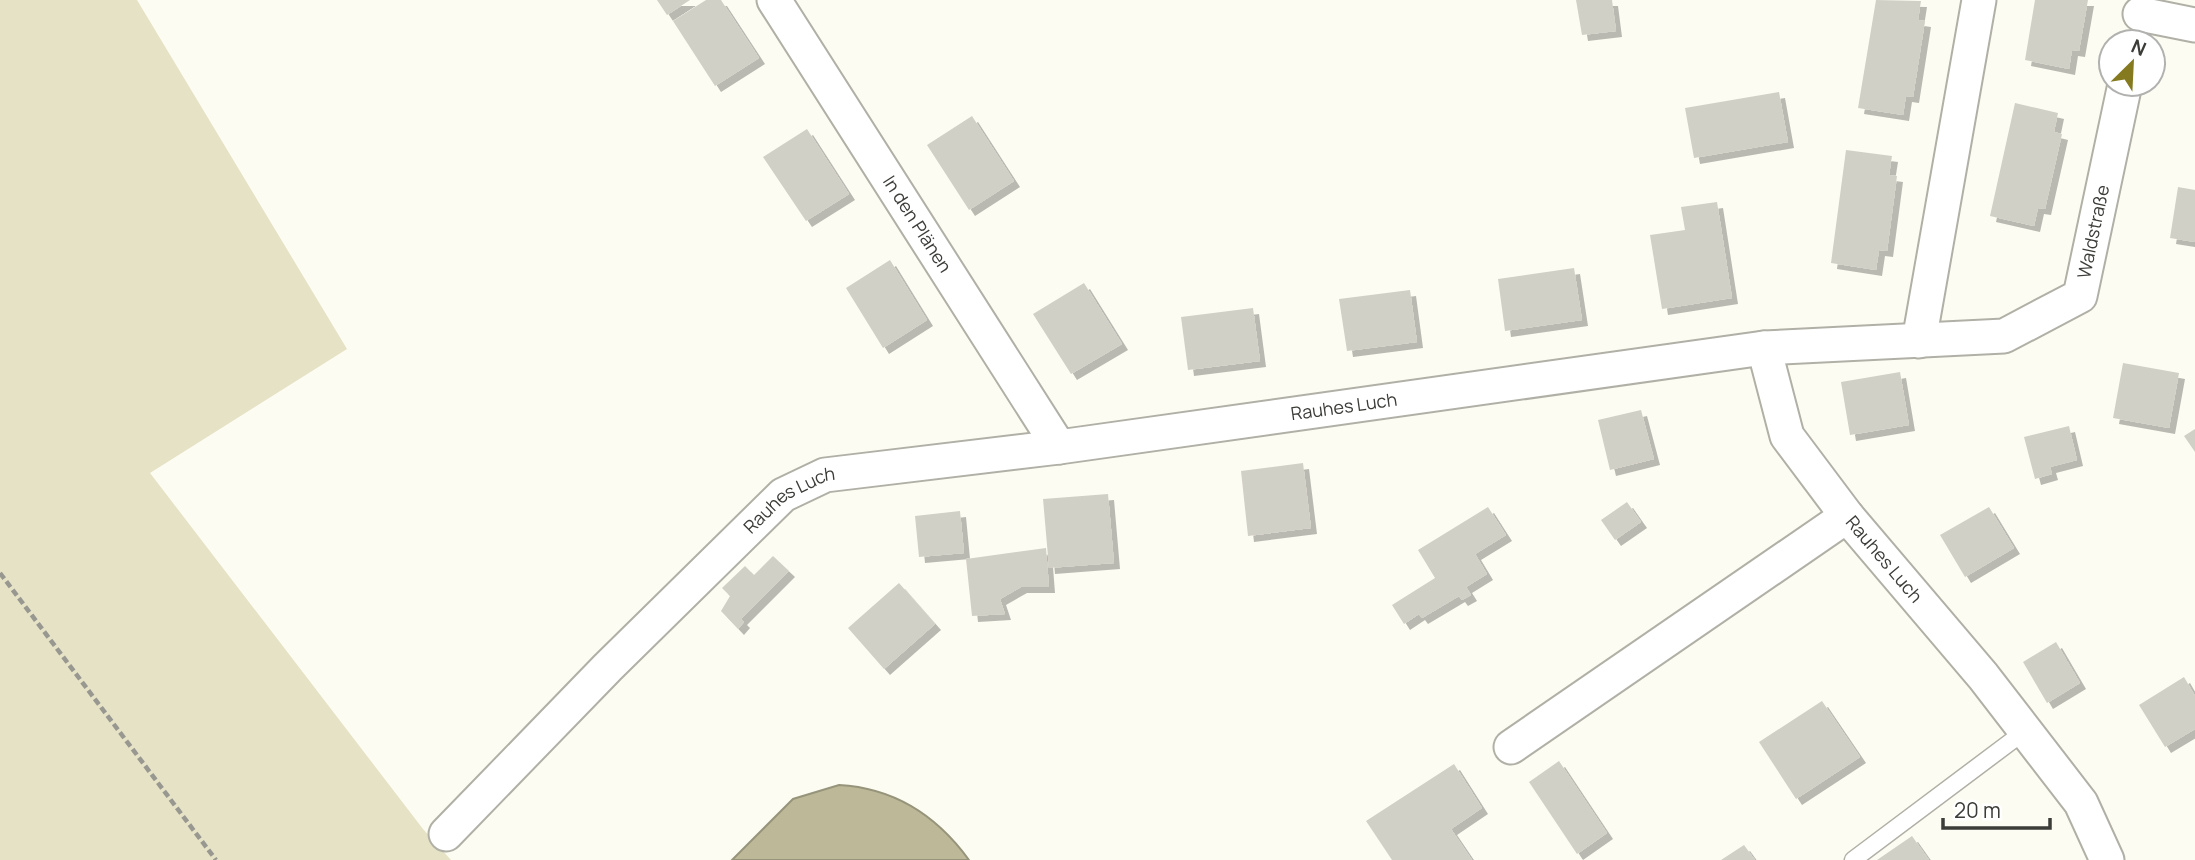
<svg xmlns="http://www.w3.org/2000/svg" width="2195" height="860" font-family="Manrope,sans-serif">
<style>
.green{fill:#e5e2c6}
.water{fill:#bdb998;stroke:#96947b;stroke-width:2}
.building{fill:#d1d0c7;filter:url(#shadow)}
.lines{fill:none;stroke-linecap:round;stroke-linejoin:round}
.lane-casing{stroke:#b1b0a7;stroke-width:19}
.street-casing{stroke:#b1b0a7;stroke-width:37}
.path{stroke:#989891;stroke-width:4.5;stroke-dasharray:7 3.5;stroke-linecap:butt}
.lane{stroke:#fff;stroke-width:16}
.street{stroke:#fff;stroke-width:33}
.labels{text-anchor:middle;stroke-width:5;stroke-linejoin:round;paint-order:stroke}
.street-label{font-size:18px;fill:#3c3c38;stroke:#fff}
</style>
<defs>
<filter id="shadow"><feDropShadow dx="6" dy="6" stdDeviation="0" flood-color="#0004"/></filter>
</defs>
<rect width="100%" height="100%" fill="#fdfcf2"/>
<path class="green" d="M0 0H137L347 349 150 473 423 829 451 860H0Z"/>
<path class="water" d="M839 785C894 788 937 816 969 860H732L793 799Z"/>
<path class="building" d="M657 0H690L667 15Z
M706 0H721L759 58 715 86 673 21Z
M1576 0H1612L1616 31 1582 35Z
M1876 0 1921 1 1918 20 1925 21 1913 97 1906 96 1903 115 1858 108Z
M2035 0H2088L2079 51 2072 50 2069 69 2025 60Z
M1779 92 1788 142 1694 158 1685 108Z
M2015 103 2058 113 2054 132 2062 134 2045 209 2038 208 2034 226 1990 216Z
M972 116 1014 181 969 210 927 145Z
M807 129 849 194 806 221 763 157Z
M1846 150 1892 156 1889 175 1897 176 1887 251 1879 250 1876 270 1831 263Z
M2178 187 2195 190V242L2170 238Z
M1717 202 1732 298 1662 309 1650 235 1685 230 1681 207Z
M890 260 927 320 883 348 846 288Z
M1574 268 1582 320 1505 331 1498 279Z
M1084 283 1122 344 1071 374 1033 314Z
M1410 290 1417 342 1347 351 1339 299Z
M1253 308 1260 361 1188 370 1181 317Z
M2123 363 2179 373 2169 428 2113 418Z
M1900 372 1909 425 1850 435 1841 382Z
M1641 410 1654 459 1610 470 1598 420Z
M2069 426 2077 460 2050 467 2052 474 2035 479 2024 437Z
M2195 429V452L2184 436Z
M1303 463 1311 528 1248 536 1241 471Z
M1108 494 1114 563 1049 568 1043 499Z
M1627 502 1641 522 1615 540 1601 520Z
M1488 507 1506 535 1475 554 1487 574 1466 587 1471 595 1462 600 1459 596 1422 618 1419 614 1404 624 1392 605 1435 578 1418 550Z
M1989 507 2014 548 1965 577 1940 535Z
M960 511 964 553 919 557 915 516Z
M1046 548 1049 587H1021L1000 599 1005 614 972 616 966 559Z
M773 556 789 571 741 619 744 622 738 629 721 611 730 596 722 588 745 566 754 575Z
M899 583 935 624 884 669 848 628Z
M2056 642 2080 683 2047 703 2023 662Z
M2184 677 2195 696V729L2165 747 2139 705Z
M1822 701 1860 757 1796 799 1759 742Z
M1559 761 1607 833 1577 854 1529 782Z
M1454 764 1482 808 1451 829 1472 860H1392L1366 821Z
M1912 836 1929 860H1877Z
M1744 845 1755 860H1721Z"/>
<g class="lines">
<g class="lane-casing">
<path id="lane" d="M1853 860 2025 731"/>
</g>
<g class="street-casing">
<g id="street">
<path id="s1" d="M774 0 1059 447"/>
<path d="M2140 14 2195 25"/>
<path d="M1919 341 1979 0"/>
<path id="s2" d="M1764 348 1787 436 1847 516 1983 676 2081 803 2107 860"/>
<path d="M1511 747 1847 516"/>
<path id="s3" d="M446 834 608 667 783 495 825 475 1059 447 1764 348 2004 336 2080 296 2125 84"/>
</g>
</g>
<path class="path" d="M0 573 216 860"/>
<use href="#lane" class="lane"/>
<use href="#street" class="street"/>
</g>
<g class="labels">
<g class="street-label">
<text dy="6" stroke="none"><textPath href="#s1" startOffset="266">In den Plänen</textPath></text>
<text dy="6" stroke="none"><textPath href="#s3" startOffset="1864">Waldstraße</textPath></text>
<text dy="6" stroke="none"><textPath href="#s3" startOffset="1048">Rauhes Luch</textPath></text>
<text dy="6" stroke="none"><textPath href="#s3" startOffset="481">Rauhes Luch</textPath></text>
<text dy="6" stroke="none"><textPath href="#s2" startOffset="248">Rauhes Luch</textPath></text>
</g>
</g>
<g transform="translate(2132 63) rotate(24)"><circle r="33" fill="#ffffff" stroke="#b1b1af" stroke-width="2"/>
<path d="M0-5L12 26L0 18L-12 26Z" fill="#867a20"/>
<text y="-10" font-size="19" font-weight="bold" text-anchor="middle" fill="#3c3c38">N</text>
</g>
<path d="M1943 818v10h107v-10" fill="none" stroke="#3c3c38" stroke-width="3.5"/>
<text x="1954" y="818" font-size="21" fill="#3c3c38" stroke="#ffffff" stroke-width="5" paint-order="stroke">20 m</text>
</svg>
